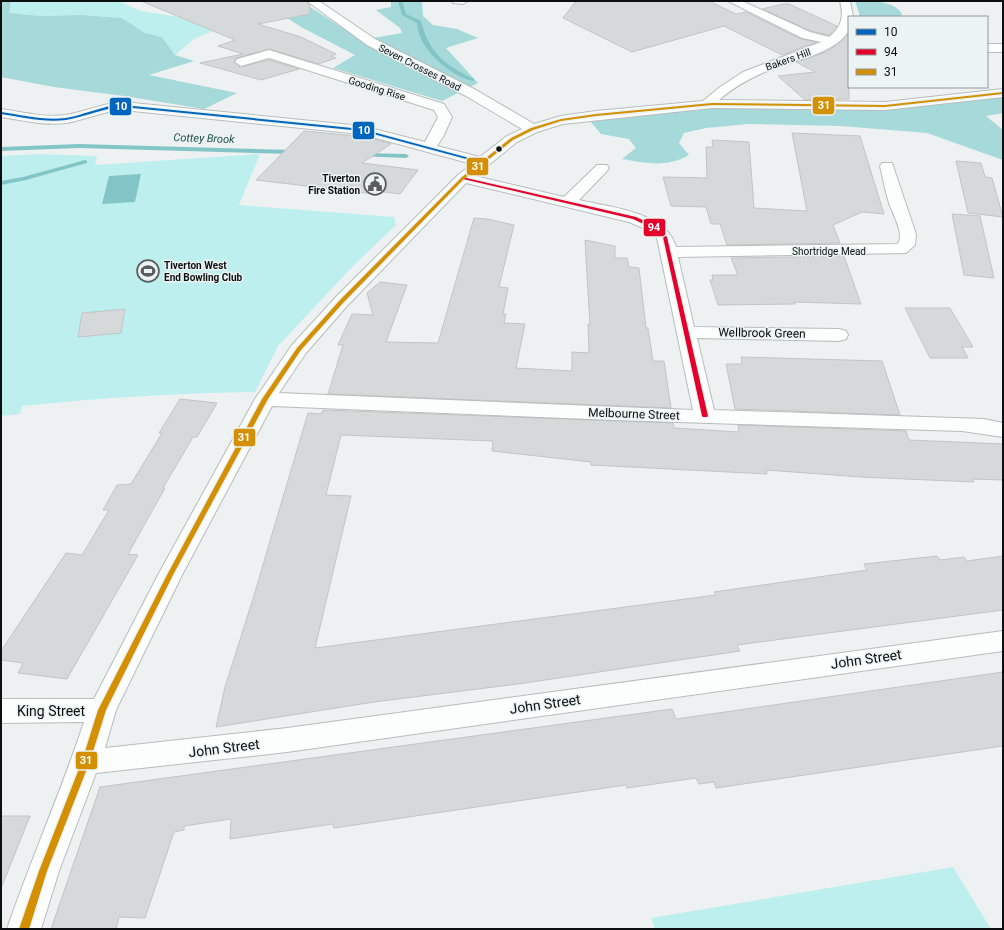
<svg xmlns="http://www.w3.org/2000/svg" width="1004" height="930" font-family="Roboto,sans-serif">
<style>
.green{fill:#beefef}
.forest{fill:#a5d9da}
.water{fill:#83c5c6}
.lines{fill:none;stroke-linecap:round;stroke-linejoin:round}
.stream{fill:#83c5c6;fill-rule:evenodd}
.building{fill:#d6d9d9;stroke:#c2c5c5}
.minor-casing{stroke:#b9bcbc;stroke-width:2}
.minor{fill:#fcfdfd;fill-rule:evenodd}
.bus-1-casing{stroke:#ebf3f3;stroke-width:3}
.bus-2-casing{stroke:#ebf3f3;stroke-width:3}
.bus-3-casing{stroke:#ebf3f3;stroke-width:3}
.bus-1{fill:#0065bd;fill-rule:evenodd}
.bus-2{fill:#e4002b;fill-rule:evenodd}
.bus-3{fill:#d48f02;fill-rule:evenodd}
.bus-dot{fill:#0c0f0f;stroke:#ebf3f3;stroke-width:1.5}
.labels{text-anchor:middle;stroke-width:3;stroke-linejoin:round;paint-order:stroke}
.far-street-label{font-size:10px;fill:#0c0f0f;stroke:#ebf3f3}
.far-poi-label{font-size:10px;font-weight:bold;fill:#0c0f0f;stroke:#ebf3f3;text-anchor:end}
.far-water-label{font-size:11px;font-style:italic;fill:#234e4e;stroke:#ebf3f3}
.street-label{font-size:12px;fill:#0c0f0f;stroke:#ebf3f3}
.near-street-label{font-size:14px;fill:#0c0f0f;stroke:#ebf3f3}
.line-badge{stroke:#ebf3f3;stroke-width:1.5}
.badge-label{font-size:11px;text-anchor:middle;font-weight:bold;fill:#fff}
</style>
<rect width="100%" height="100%" fill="#edf1f1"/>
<path class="green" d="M12 1H118L141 11 178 17 230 1 213 31 194 39 175 55 162 37 145 33 122 18 82 15 40 16 8 13Z
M37 154 97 156 95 165 260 154 239 205 394 217 396 225 354 265 278 346 255 392C177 393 100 398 22 406L20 414 1 416V156Z
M953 867 991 929H655L651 918Z"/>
<path class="forest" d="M1 1H11L9 13 40 16 82 15 122 18 145 33 162 37 175 55 194 61 149 75 237 93 204 109 124 96 54 87 1 77Z
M301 1 361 40 402 33 400 28 376 10 391 7V1H422L423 16 433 25 457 29 478 38 446 48 478 83 442 101 333 68 355 55 301 27 266 4Z
M855 1C871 1 894 0 902 14L900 17H859V13Z
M1003 96V113L986 116 1003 130V160L927 133 841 126 748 124 706 128 684 133 679 143 689 155C666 168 646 163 622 159L636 148 629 139 601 134 590 121 711 107 854 109Z"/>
<path class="water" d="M141 174 135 202 102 204 109 176Z"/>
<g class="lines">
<path class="stream" d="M398 1H402L406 14 421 21C429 53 445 65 474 79V81C469 81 464 78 459 76 440 66 418 45 417 23L402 15Z
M79 144 294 150 297 152 294 154 79 148 1 151V147Z
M361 153 406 154 409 156 406 158 359 156V154Z
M85 160 87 161V163L26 180 1 185V181L23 177Z"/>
</g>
<path class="building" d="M141 1H306L310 5V14L258 24 301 37 336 54 331 56 336 58 318 64 269 49 236 58 234 62 240 67 269 60 299 69 261 80 200 63 243 54 218 46 235 40Z
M576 1H709L736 14 746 12 801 39 816 42 782 55 724 26 632 52 563 18Z
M783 4H789L837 26 829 35 811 31 762 9Z
M849 33V99L805 100 778 76 815 72 796 62 826 52 842 41Z
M304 131 367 137 391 144 362 163 418 170 400 194 377 191 374 194 256 180Z
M792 133 860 136 884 214 862 212 833 225 840 243 727 245 720 224H711L706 207 671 206 663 177 707 178 706 147H713L712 140 749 142 754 208 807 211Z
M956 161 981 163 985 177 992 178 1003 217 968 213Z
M952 214 980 216 994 278 964 275Z
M474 218 487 219 514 225 499 287 508 288 503 314H506L504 323 525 324 516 368 572 371V352L589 353 588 324 590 325 585 240 615 246V258H627L629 267 639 268 646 328H648L653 361H664L671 408 328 394 343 345H338L352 314 373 315 367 293 380 282 407 285 386 342 438 343Z
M844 256 861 304 794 302 795 304 718 305 710 280H713L712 275H738L731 258Z
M905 308H950L973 347H962L968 358H930Z
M125 309 121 333 78 337 82 313Z
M741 357 882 361 900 415 735 409 726 364H742Z
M180 399 217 403 197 437H193L163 488H165L128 554 138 555 67 679 18 673 23 663 1 660V651L66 553 82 555 109 510H103L117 485 131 484 162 433H159Z
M323 410 673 423 674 428 739 432 738 425 906 431 909 440 1003 444V480L972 479 974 482 861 477 766 470 767 474 591 465V462L492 451 493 441 341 435 326 495 351 496 315 648 716 595 714 592 867 570 864 564 937 556 940 560 964 557 967 561 1003 556V610L737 645 740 651 518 684 374 702 216 727 225 687 252 602 308 413 321 414Z
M1003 672V746L716 788 714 782 699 784 696 778 627 788 626 785 334 828 333 824 230 839 231 819 184 826V830L174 832 145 918 119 917 116 929H51L100 787 672 709 676 719Z
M1 816H30L2 886H1Z"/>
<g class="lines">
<g class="minor-casing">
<path id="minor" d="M307 1H319L375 39 476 90 534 124 561 116 596 111 703 101 720 87 743 72 821 42 802 38 728 1H742L810 32 829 37C842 27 844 16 840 1H850L853 17H849C849 22 850 28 848 32 832 54 801 58 777 67 756 75 736 85 719 100L885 102 1003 89V97L885 110 712 108 563 124 537 132 517 142 475 176 564 197 597 165H607L609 168 607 171 579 200C609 207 667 212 676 247L897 244C906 237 892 212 889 203 885 191 883 178 880 166L882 163H892L916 234 915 245 906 253 678 257 694 327 839 329 846 331 848 335 846 339 839 341 697 338 714 410 984 419 1003 423V437L962 431 615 420 272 406 182 575 116 710 105 748 287 728 1003 631V651L287 752 96 773 59 871 41 929H7C31 859 61 792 84 722L1 723V699H94L158 575 255 399 292 345 335 298 458 175 472 164 361 134 123 110C103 111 85 120 66 123 44 126 22 120 1 117V109C22 112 44 118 66 115 85 112 103 103 123 102L362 126 425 142 438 117 434 110 269 58 241 66 235 62 237 59 269 50 444 104 452 117 443 137 437 146 480 157 507 136 522 129 466 96 367 45ZM466 183 629 222 650 231 657 238 693 410 279 393 306 353 347 306Z
M452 1H468L463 4 453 3Z
M987 44H1003V52H987Z"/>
</g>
<use href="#minor" class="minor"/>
<g class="bus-1-casing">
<path id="bus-1" d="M115 105H123L362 129 484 162 481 163 362 131 123 107C103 108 85 117 66 120 44 123 22 117 1 114V112C22 115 45 121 66 118 83 115 98 108 115 105Z"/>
</g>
<g class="bus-2-casing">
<path id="bus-2" d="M462 177 636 217 658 227 667 237 708 416 707 417H703L702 416 663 237 654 229 633 219 463 179 461 178Z"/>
</g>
<g class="bus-3-casing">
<path id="bus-3" d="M1003 92V94L885 107 712 105 596 116 561 121 533 130 513 140 464 179 343 303 301 350 268 399 173 575 106 710 90 761 47 871 29 929H19L39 871 82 761 98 710 167 575 262 399 297 348 339 301 462 177 511 138 531 128 561 119 596 114 712 103 885 105Z"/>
</g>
<use href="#bus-1" class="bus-1"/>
<use href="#bus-2" class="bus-2"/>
<use href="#bus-3" class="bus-3"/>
</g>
<defs>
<g id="civic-ring" transform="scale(1.15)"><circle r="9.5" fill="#ebf3f3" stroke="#5b5e5e" stroke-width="1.5"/><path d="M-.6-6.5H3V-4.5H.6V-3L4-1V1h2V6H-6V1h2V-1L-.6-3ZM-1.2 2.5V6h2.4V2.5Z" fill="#5b5e5e"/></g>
<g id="stadium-ring" transform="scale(1.15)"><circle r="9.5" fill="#ebf3f3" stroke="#5b5e5e" stroke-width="1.5"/><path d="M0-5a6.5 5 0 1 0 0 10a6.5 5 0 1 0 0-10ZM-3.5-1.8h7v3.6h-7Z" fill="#5b5e5e"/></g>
</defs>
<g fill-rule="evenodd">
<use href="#civic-ring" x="375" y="184"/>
<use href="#stadium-ring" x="148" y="271"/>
</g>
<circle class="bus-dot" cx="499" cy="149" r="3.5"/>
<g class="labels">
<g class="far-street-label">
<text transform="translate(788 59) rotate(-20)" y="4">Bakers Hill</text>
<text transform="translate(420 67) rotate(27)" y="4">Seven Crosses Road</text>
<text transform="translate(377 88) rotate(17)" y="4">Gooding Rise</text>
<text x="829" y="255">Shortridge Mead</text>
</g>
<g class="far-poi-label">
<text x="360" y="182">Tiverton<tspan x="360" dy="12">Fire Station</tspan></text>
<text x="164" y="269" text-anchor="start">Tiverton West<tspan x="164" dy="12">End Bowling Club</tspan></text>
</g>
<g class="far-water-label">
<text transform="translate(204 138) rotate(2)" y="4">Cottey Brook</text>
</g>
<g class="street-label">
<text transform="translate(762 333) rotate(1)" y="4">Wellbrook Green</text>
<text transform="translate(634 414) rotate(2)" y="4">Melbourne Street</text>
</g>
<g class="near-street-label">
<text transform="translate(866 659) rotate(-8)" y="5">John Street</text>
<text transform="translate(545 704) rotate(-8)" y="5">John Street</text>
<text x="51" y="716">King Street</text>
<text transform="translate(224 748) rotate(-7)" y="5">John Street</text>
</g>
</g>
<g class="line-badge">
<rect x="812" y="96" width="23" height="19" rx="4" fill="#d48f02"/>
<rect x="109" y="97" width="23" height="19" rx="4" fill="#0065bd"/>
<rect x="352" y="121" width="23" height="19" rx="4" fill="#0065bd"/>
<rect x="466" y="157" width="23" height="19" rx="4" fill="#d48f02"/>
<rect x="643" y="218" width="23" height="19" rx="4" fill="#e4002b"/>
<rect x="233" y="428" width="23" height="19" rx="4" fill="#d48f02"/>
<rect x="75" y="751" width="23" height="19" rx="4" fill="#d48f02"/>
</g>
<g class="badge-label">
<text x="824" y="109">31</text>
<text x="121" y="110">10</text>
<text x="364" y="134">10</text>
<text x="478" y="170">31</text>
<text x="654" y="231">94</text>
<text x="244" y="441">31</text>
<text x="86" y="764">31</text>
</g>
<rect width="1004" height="930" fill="none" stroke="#0c0f0f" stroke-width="4"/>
<rect x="848" y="16" width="140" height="72" fill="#ebf3f3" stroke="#929898"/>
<rect x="856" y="29" width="20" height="6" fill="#0065bd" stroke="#929898"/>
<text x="884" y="36" font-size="12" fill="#0c0f0f">10</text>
<rect x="856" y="49" width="20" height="6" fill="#e4002b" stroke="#929898"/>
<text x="884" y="56" font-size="12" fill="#0c0f0f">94</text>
<rect x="856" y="69" width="20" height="6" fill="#d48f02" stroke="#929898"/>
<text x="884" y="76" font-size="12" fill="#0c0f0f">31</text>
</svg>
